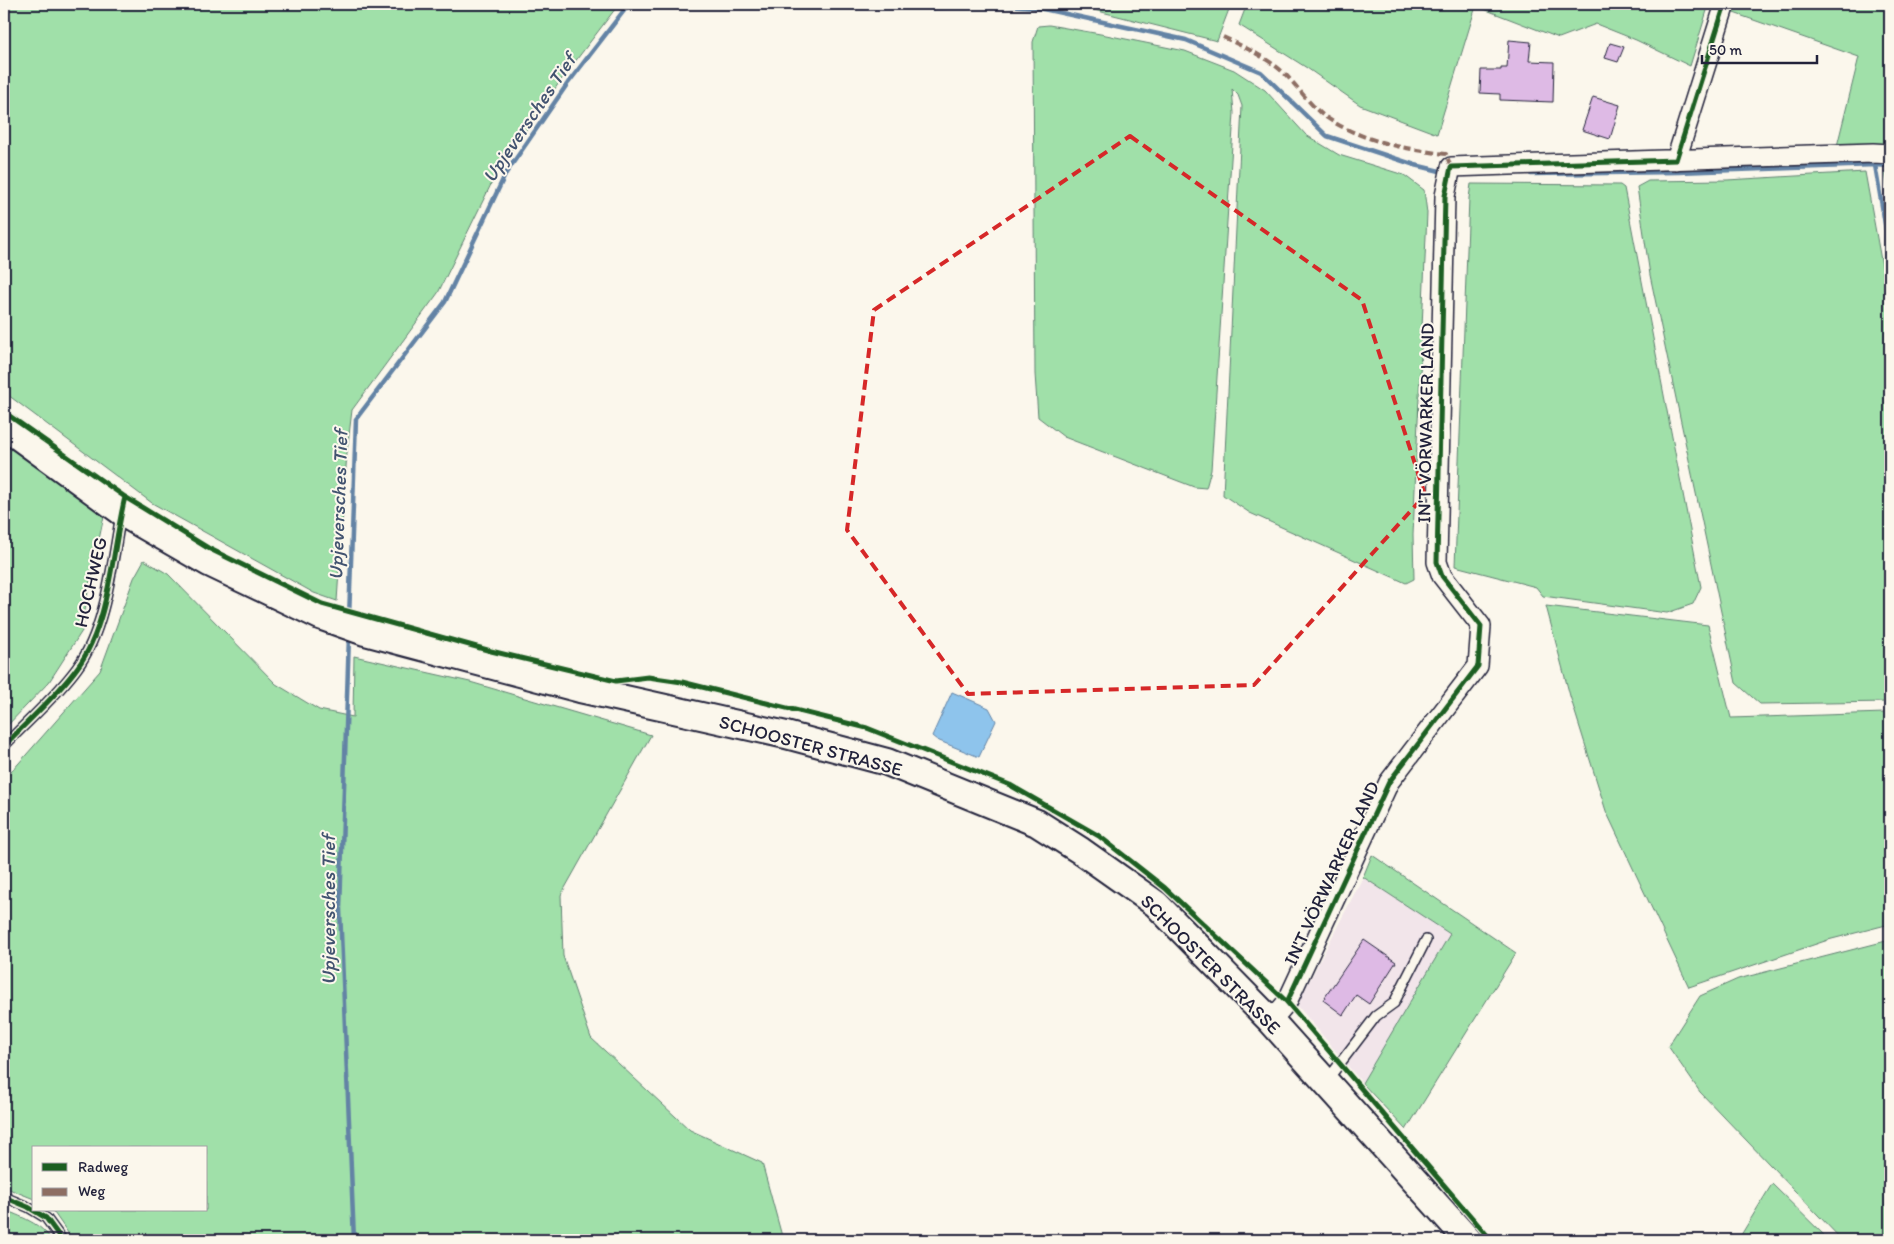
<svg xmlns="http://www.w3.org/2000/svg" width="1894" height="1244" font-family="Itim,sans-serif">
<style>
.built{fill:#f2e5ea}
.green{fill:#a0e0a9;stroke:#618172}
.water{fill:#8ec4ec;stroke:#6383a5}
.lines{fill:none;stroke-linecap:round;stroke-linejoin:round}
.stream{stroke:#6383a5;stroke-width:4.5}
.building{fill:#debae5;stroke:#22223b}
.lane-casing{stroke:#22223b;stroke-width:12}
.street-casing{stroke:#22223b;stroke-width:22}
.secondary-casing{stroke:#22223b;stroke-width:30}
.lane{stroke:#fbf7ec;stroke-width:9}
.street{stroke:#fbf7ec;stroke-width:19}
.secondary{stroke:#fbf7ec;stroke-width:26}
.quiet{stroke:#8d6e63;stroke-width:4;stroke-dasharray:8 4;stroke-linecap:butt}
.cycleway-casing{stroke:#fbf7ec;stroke-width:8}
.cycleway{stroke:#1b5e20;stroke-width:5}
.marked{fill:none;stroke:#d62828;stroke-width:4;stroke-dasharray:10 6;stroke-linejoin:round}
.labels{text-anchor:middle;stroke-width:4;stroke-linejoin:round;paint-order:stroke}
.street-label{font-size:19px;fill:#22223b;stroke:#fbf7ec}
.water-label{font-size:20px;font-style:italic;fill:#425370;stroke:#fbf7ec}
</style>
<rect width="100%" height="100%" fill="#fbf7ec"/>
<filter id="ink" filterUnits="userSpaceOnUse"><feTurbulence type="fractalNoise" baseFrequency=".02" numOctaves="2"/><feDisplacementMap in="SourceGraphic" scale="10" xChannelSelector="R" yChannelSelector="G"/><feConvolveMatrix kernelMatrix="1 2 1 2 8 2 1 2 1" color-interpolation-filters="sRGB"/></filter>
<g filter="url(#ink)">
<path class="built" d="M1363 877 1450 934 1362 1083 1297 1005Z"/>
<path class="green" d="M4 4H619L561 80 498 170 438 293 352 410 347 452 337 601 314 593 152 503 4 392Z
M1070 4H1231L1217 41Z
M1247 4H1709L1690 66 1636 40 1596 24 1559 38 1476 6 1437 134 1360 105 1307 68 1239 25Z
M1731 4H1890V137L1887 147 1837 146 1859 57 1728 11Z
M1049 25 1106 35 1185 51 1234 70 1265 90 1306 135 1339 155 1404 175 1424 190 1427 213 1413 535 1414 579 1406 583 1250 513 1223 495 1242 106 1238 95 1232 89 1234 113 1211 470 1206 488 1194 487 1064 437 1038 417 1035 374 1033 42 1038 26Z
M1885 171 1890 172V206Z
M1865 172 1890 310V702L1760 704 1736 683 1650 275 1637 187 1648 181 1727 180Z
M1471 184 1620 185 1624 188 1701 587 1693 604 1667 613 1543 596 1536 587 1455 566 1469 198Z
M4 439 104 516 88 591 82 631 49 682 4 729Z
M144 560 168 574 276 684 319 710 353 717 354 656 470 682 651 735 561 895 563 956 591 1038 690 1130 762 1163 783 1240H73L52 1210H206V1148H34V1199L4 1187V780L100 671 134 578Z
M1546 606 1708 625 1731 718 1885 713 1890 729V924L1828 940 1689 987 1606 811 1570 696Z
M1372 855 1516 953 1406 1130 1362 1083 1450 934 1363 877Z
M1890 940V1240H1842L1700 1092 1668 1046 1700 996 1738 979Z
M1772 1184 1829 1240H1738Z
M4 1210C18 1215 44 1225 51 1240H4Z"/>
<path class="water" d="M952 692 989 708 996 721 979 757 937 740 932 736Z"/>
<g class="lines">
<path class="stream" d="M921 4 933 8 993 4 1034 7 1186 40 1261 72 1327 136 1415 165 1444 172
M1875 165 1890 166
M1531 174 1678 172 1875 165 1890 253
M349 619 356 419 445 302 506 173 568 83 629 4
M349 636 340 909 354 1240"/>
</g>
<path class="building" d="M1509 40 1531 42 1529 61 1554 62 1553 102 1500 100V94L1480 93 1481 70H1501V68H1507Z
M1610 43 1624 47 1618 62 1605 58Z
M1593 97 1620 105 1610 139 1582 130Z
M1364 940 1396 962 1369 1004 1356 995 1343 1015 1323 1000Z"/>
<g class="lines">
<g class="lane-casing">
<path id="lane" d="M4 746C28 720 56 697 77 668 106 629 112 563 121 515
M1328 1079 1376 1016 1394 1003 1426 940
M4 1197 28 1207 46 1218 62 1240"/>
</g>
<g class="street-casing">
<path id="street" d="M1676 160 1725 4
M1271 1021 1287 1002 1389 782 1478 666 1481 626 1442 576 1437 562 1445 196 1451 167 1873 153 1890 154"/>
</g>
<g class="secondary-casing">
<path id="secondary" d="M4 426 129 517 209 563 320 616 365 632 580 689 786 735 887 762 1037 823 1081 851 1156 904 1271 1021 1468 1240"/>
</g>
<use href="#lane" class="lane"/>
<use href="#street" class="street"/>
<use href="#secondary" class="secondary"/>
<path class="quiet" d="M1223 37C1244 47 1267 57 1285 74 1297 86 1311 106 1324 116 1361 141 1403 149 1446 154L1451 167"/>
<g class="cycleway-casing">
<path id="cycleway" d="M4 412 125 497 208 548 322 604 491 651 616 681 648 677 682 682 867 728 1010 785 1099 836 1165 888 1287 1002 1491 1240
M4 746C28 720 56 697 77 668 110 624 112 550 125 497
M1287 1002 1389 782 1478 666 1481 626 1442 576 1437 562 1445 196 1451 167 1676 160 1725 4
M4 1197 28 1207 46 1218 62 1240"/>
</g>
<use href="#cycleway" class="cycleway"/>
</g>
</g>
<path class="marked" d="M1130 136 1362 300 1425 495 1254 685 968 694 847 530 874 310Z"/>
<g class="labels">
<g class="street-label">
<text transform="translate(1425 423) rotate(-89)" y="7">IN'T VÖRWARKER LAND</text>
<text transform="translate(90 582) rotate(-77)" y="7">HOCHWEG</text>
<text transform="translate(811 745) rotate(15)" y="7">SCHOOSTER STRASSE</text>
<text transform="translate(1331 873) rotate(-65)" y="7">IN'T VÖRWARKER LAND</text>
<text transform="translate(1211 964) rotate(45)" y="7">SCHOOSTER STRASSE</text>
</g>
<g class="water-label">
<text transform="translate(529 118) rotate(-56)" y="7">Upjeversches Tief</text>
<text transform="translate(338 505) rotate(-88)" y="7">Upjeversches Tief</text>
<text transform="translate(328 910) rotate(-90)" y="7">Upjeversches Tief</text>
</g>
</g>
<rect width="1894" height="1244" fill="none" stroke="#fbf7ec" stroke-width="20"/>
<rect x="10" y="10" width="1874" height="1224" fill="none" stroke="#22223b" stroke-width="2" filter="url(#ink)"/>
<rect x="32" y="1146" width="175" height="65" fill="#fbf7ec" stroke="#a4a2a5"/>
<rect x="42" y="1163" width="25" height="8" fill="#1b5e20" stroke="#a4a2a5"/>
<text x="78" y="1172" font-size="15" fill="#22223b">Radweg</text>
<rect x="42" y="1188" width="25" height="8" fill="#8d6e63" stroke="#a4a2a5"/>
<text x="78" y="1196" font-size="15" fill="#22223b">Weg</text>
<path d="M1702 55v8h115v-8" fill="none" stroke="#22223b" stroke-width="2.5"/>
<text x="1709" y="55" font-size="15" fill="#22223b" stroke="#fbf7ec" stroke-width="4" paint-order="stroke">50 m</text>
</svg>
